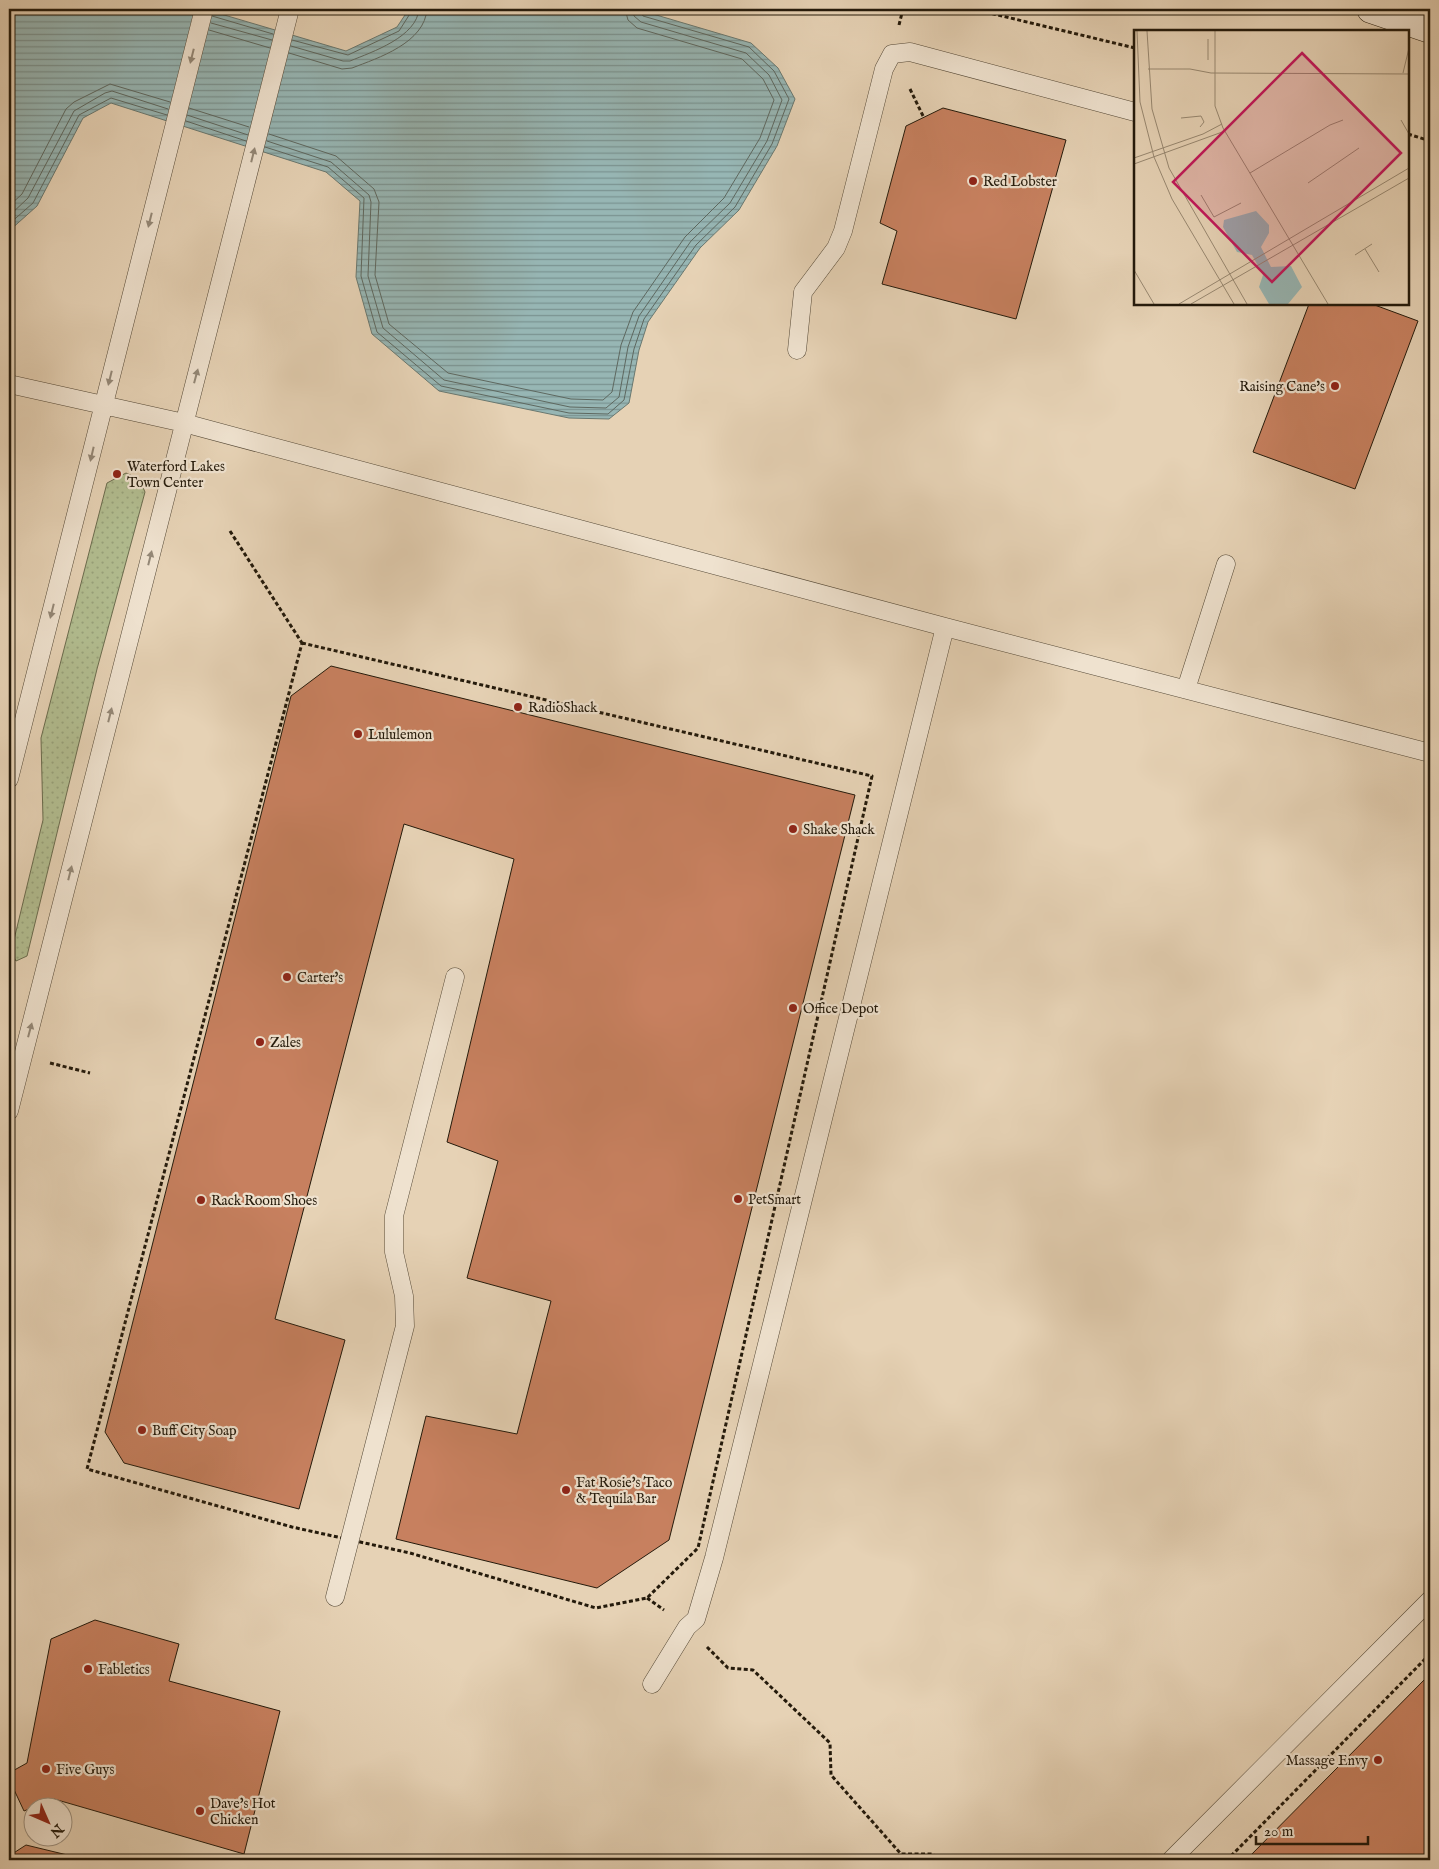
<svg xmlns="http://www.w3.org/2000/svg" width="1439" height="1869" font-family="'IM FELL English',serif">
<style>
.grass{fill:url(#grass-dots);stroke:#6b6c4e}
.water{fill:url(#water-rules);stroke:#697870}
.lines{fill:none;stroke-linecap:round;stroke-linejoin:round}
.shore{stroke:#5e6860;stroke-width:1}
.building{fill:#c7805f;stroke:#241a0b}
.lane-casing{stroke:#544836;stroke-width:19}
.secondary-casing{stroke:#241a0b;stroke-width:29}
.path{stroke:#241a0b;stroke-width:3;stroke-dasharray:4 2.5;stroke-linecap:butt}
.lane{stroke:#efe2cf;stroke-width:18}
.secondary{stroke:#efe2cf;stroke-width:28}
.oneway{fill:#948877}
.poi-dot{fill:#8f2418;stroke:#efe2cf;stroke-width:2}
.labels{text-anchor:middle;stroke-width:4.5;stroke-linejoin:round;paint-order:stroke}
.poi-label{font-size:14px;fill:#241a0b;stroke:#efe2cf;text-anchor:start}
.inset-road{fill:none;stroke:#988871;stroke-width:1}
.view{fill:#c2185b;fill-opacity:0.15;stroke:#c2185b;stroke-width:2.5}
.inset-edge{fill:none;stroke:#241a0b;stroke-width:2.5}
</style>
<defs>
<pattern id="grass-dots" width="8" height="8" patternUnits="userSpaceOnUse" patternTransform="scale(1.25)"><rect width="8" height="8" fill="#b2bd90"/><path d="M2 2h.1M6 6h.1" fill="none" stroke="#99a27b" stroke-width="1.8" stroke-linecap="round"/></pattern>
<pattern id="water-rules" width="6" height="5" patternUnits="userSpaceOnUse" patternTransform="scale(1.25)"><rect width="6" height="5" fill="#97b6b4"/><path d="M0 2.5h6" fill="none" stroke="#7b9391"/></pattern>
</defs>
<rect width="100%" height="100%" fill="#e6d2b5"/>
<filter id="stains"><feTurbulence type="fractalNoise" baseFrequency=".004" numOctaves="4"/><feColorMatrix values="0 0 0 0 .2 0 0 0 0 .09 0 0 0 0 .02 0 0 0 .5 -.17"/></filter>
<radialGradient id="worn" r=".72"><stop offset=".6" stop-color="#630" stop-opacity="0"/><stop offset="1" stop-color="#630" stop-opacity=".3"/></radialGradient>
<path class="grass" d="M126 473 139 479 145 492 97 669 27 956 16 961 11 952 43 820 41 738 107 483Z"/>
<path class="water" d="M9 9H204L346 51 397 27 409 9H636L751 43 778 68 795 99 777 146 739 210 700 248 648 322 639 350 629 403 609 419 569 418 439 391 372 334 356 277 360 201 326 172 111 103 83 118 37 206 9 231Z"/>
<g class="lines">
<path class="shore" d="M212 16 273 34
M211 23 272 40
M209 30 270 48
M292 40 348 55 399 31 413 9
M291 46 343 61H350C372 52 417 37 419 9
M289 53 342 69 352 68C378 58 425 43 427 9
M189 108 249 127
M187 115 248 135
M186 121 246 141
M269 134 336 156 374 189 379 202 375 275 389 324 448 373 571 399 603 400 612 392 621 345 633 312 685 237 724 198 760 138 774 100 763 79 742 59 637 28 628 20 625 9
M267 141 331 162 369 195 371 202 368 276 383 328 444 380 570 407 606 408 619 397 628 347 639 316 691 241 730 203 767 141 782 100 769 75 746 53 641 22 634 16 633 9
M265 147 328 167 364 198 361 276 377 332 441 386 569 413 608 414 624 400 634 349 644 319 696 245 735 207 772 144 789 99 774 71 749 47 643 16 639 9
M9 206 22 194 66 109 74 102 110 84 170 102
M9 216 28 198 74 111 105 93 112 91 168 109
M9 224 33 203 79 115 111 98 167 115"/>
</g>
<path class="building" d="M943 108 1066 140 1016 319 882 284 897 231 880 223 906 126Z
M1309 304H1372L1418 321 1355 489 1253 452Z
M331 666 855 795 669 1540 597 1588 396 1539 426 1416 517 1434 551 1301 467 1278 498 1161 447 1142 514 859 404 824 275 1319 345 1340 299 1509 124 1463 105 1432 291 696Z
M95 1620 179 1644 169 1681 280 1711 244 1854 54 1799 24 1811 9 1779V1773L27 1763 51 1639Z
M1430 1674V1860H1246Z
M26 1845 88 1860H9V1856Z"/>
<g class="lines">
<g class="lane-casing">
<path id="lane" d="M797 350 803 292 836 248 843 231 884 69 892 54 910 52 1135 112
M9 384 184 423 945 627 1430 753
M1186 689 1226 564
M9 779 204 9
M9 1111 290 9
M335 1597 405 1326 404 1296 394 1252V1216L455 977
M652 1684 687 1627 696 1619 714 1558 945 627
M1171 1860 1430 1600"/>
</g>
<g class="secondary-casing">
<path id="secondary" d="M1371 9 1430 29"/>
</g>
<path class="path" d="M973 9 1135 48
M899 25 903 9
M910 89 924 118
M1408 134 1430 141
M230 531 302 643
M302 643 872 776 698 1548 647 1598 596 1608 410 1553 292 1527 87 1469Z
M50 1063 90 1073
M647 1598 664 1610
M707 1647 728 1668 753 1670 830 1743 831 1775 901 1854H933L939 1860
M1231 1856 1430 1654"/>
<use href="#lane" class="lane"/>
<use href="#secondary" class="secondary"/>
</g>
<defs><path id="oneway-solid" d="M-6-.8H1V-3.2L6.5 0L1 3.2V.8H-6Z" transform="scale(1.25)"/></defs>
<g class="oneway">
<use href="#oneway-solid" transform="translate(192 56) rotate(104)"/>
<use href="#oneway-solid" transform="translate(253 155) rotate(-76)"/>
<use href="#oneway-solid" transform="translate(150 220) rotate(104)"/>
<use href="#oneway-solid" transform="translate(196 376) rotate(-75)"/>
<use href="#oneway-solid" transform="translate(110 378) rotate(104)"/>
<use href="#oneway-solid" transform="translate(92 454) rotate(103)"/>
<use href="#oneway-solid" transform="translate(150 558) rotate(-76)"/>
<use href="#oneway-solid" transform="translate(52 611) rotate(104)"/>
<use href="#oneway-solid" transform="translate(110 715) rotate(-76)"/>
<use href="#oneway-solid" transform="translate(70 873) rotate(-76)"/>
<use href="#oneway-solid" transform="translate(30 1030) rotate(-75)"/>
</g>
<g class="poi-dot">
<circle cx="973" cy="181" r="5"/>
<circle cx="1335" cy="386" r="5"/>
<circle cx="117" cy="474" r="5"/>
<circle cx="518" cy="707" r="5"/>
<circle cx="358" cy="734" r="5"/>
<circle cx="793" cy="829" r="5"/>
<circle cx="287" cy="977" r="5"/>
<circle cx="793" cy="1008" r="5"/>
<circle cx="260" cy="1042" r="5"/>
<circle cx="738" cy="1199" r="5"/>
<circle cx="201" cy="1200" r="5"/>
<circle cx="142" cy="1430" r="5"/>
<circle cx="566" cy="1490" r="5"/>
<circle cx="88" cy="1669" r="5"/>
<circle cx="1378" cy="1760" r="5"/>
<circle cx="46" cy="1769" r="5"/>
<circle cx="200" cy="1811" r="5"/>
</g>
<g class="labels">
<g class="poi-label">
<text x="983" y="186">Red Lobster</text>
<text x="1325" y="391" text-anchor="end">Raising Cane's</text>
<text x="127" y="471">Waterford Lakes<tspan x="127" dy="16">Town Center</tspan></text>
<text x="528" y="712">RadioShack</text>
<text x="368" y="739">Lululemon</text>
<text x="803" y="834">Shake Shack</text>
<text x="297" y="982">Carter's</text>
<text x="803" y="1013">Office Depot</text>
<text x="270" y="1047">Zales</text>
<text x="748" y="1204">PetSmart</text>
<text x="211" y="1205">Rack Room Shoes</text>
<text x="152" y="1435">Buff City Soap</text>
<text x="576" y="1487">Fat Rosie's Taco<tspan x="576" dy="16">&amp; Tequila Bar</tspan></text>
<text x="98" y="1674">Fabletics</text>
<text x="1368" y="1765" text-anchor="end">Massage Envy</text>
<text x="56" y="1774">Five Guys</text>
<text x="210" y="1808">Dave's Hot<tspan x="210" dy="16">Chicken</tspan></text>
</g>
</g>
<g transform="translate(1134 30)">
<rect width="275" height="275" fill="#e6d2b5"/>
<path d="M122 181 135 195V203L127 217 137 237 157 236 168 257 154 274H135L125 257 129 245 118 225 103 222 89 197 90 190Z" fill="#97b6b4"/>
<path class="inset-road" d="M3 1 6 72 20 127 38 169 100 274M13 1 18 79 35 138 113 274M81 1V76L89 98 194 274M74 9V30M14 39H56L77 43 275 44M269 43 275 18M47 88 67 86 70 92 66 97M267 90 275 104M0 128 69 104 88 94M0 134 91 101M116 143 196 95 209 90M174 153 225 118M67 165 80 187 107 173M231 219 245 242M221 225 238 214M0 240 20 274M45 274 275 138M57 274 275 148"/>
<path class="view" d="M168 23 267 123 138 252 39 152Z"/>
<rect width="275" height="275" class="inset-edge"/>
</g>
<rect width="1439" height="1869" fill="none" stroke="#e6d2b5" stroke-width="30"/>
<rect x="10" y="10" width="1419" height="1849" fill="none" stroke="#241a0b" stroke-width="2.5"/>
<rect x="15" y="15" width="1409" height="1839" fill="none" stroke="#241a0b"/>
<g transform="translate(48 1822) rotate(135)"><circle r="24" fill="#efe2cf" stroke="#9e9281"/>
<path d="M0-4L9 19L0 12L-9 19Z" fill="#8f2418"/>
<text y="-8" font-size="14" font-weight="bold" text-anchor="middle" fill="#241a0b">N</text>
</g>
<path d="M1256 1836v8h112v-8" fill="none" stroke="#241a0b" stroke-width="2.5"/>
<text x="1264" y="1836" font-size="15" fill="#241a0b" stroke="#efe2cf" stroke-width="4" paint-order="stroke">20 m</text>
<rect width="100%" height="100%" filter="url(#stains)"/>
<rect width="100%" height="100%" fill="url(#worn)"/>
</svg>
